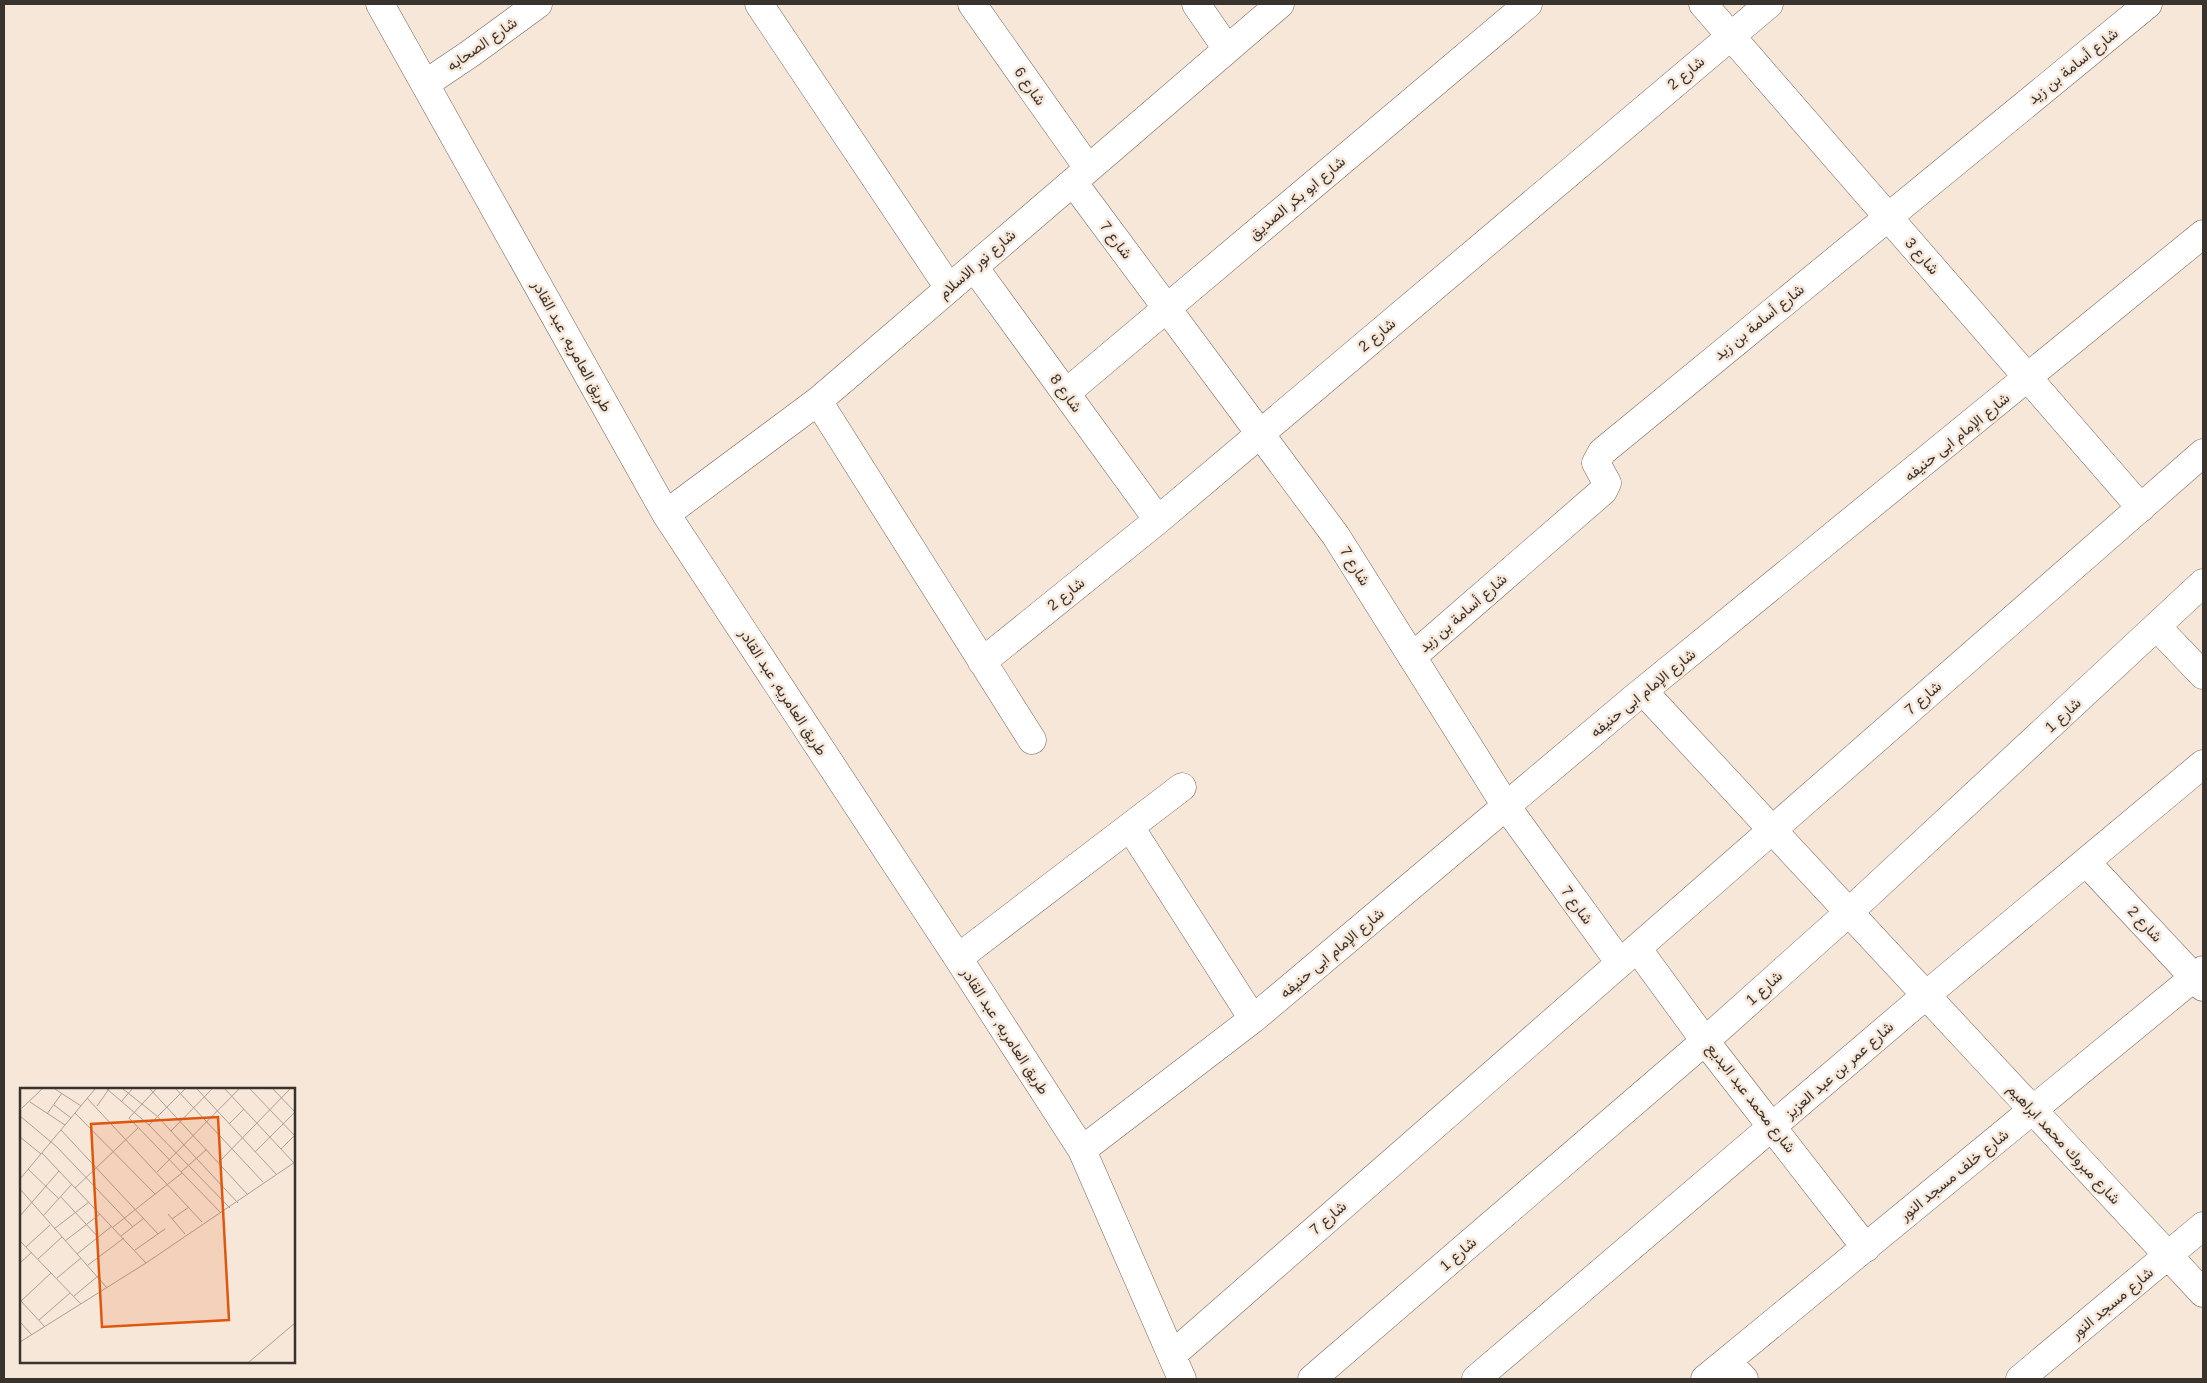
<svg xmlns="http://www.w3.org/2000/svg" width="2207" height="1383" font-family="Helvetica,Vazirmatn,sans-serif">
<style>
.lines{fill:none;stroke-linecap:round;stroke-linejoin:round}
.street-casing{stroke:#73665a;stroke-width:29}
.street{stroke:#fff;stroke-width:28}
.labels{text-anchor:middle;stroke-width:5;stroke-linejoin:round;paint-order:stroke}
.street-label{font-size:15px;fill:#39332e;stroke:#f7e7d9}
.inset-road{fill:none;stroke:#ab9f95;stroke-width:1}
.view{fill:#df570e;fill-opacity:0.15;stroke:#df570e;stroke-width:2.5}
.inset-edge{fill:none;stroke:#39332e;stroke-width:2.5}
</style>
<rect width="100%" height="100%" fill="#f7e7d9"/>
<g class="lines">
<g class="street-casing">
<path id="street" d="M380 4 666 514 958 958 1082 1150 1182 1379
M759 4 949 288
M972 4 1088 168
M1196 4 1227 49
M1703 4 2141 508
M425 84 471 53 538 4
M1073 182 1336 536 1506 806 1620 963
M974 267 1158 520
M1066 393 1528 4
M818 401 1032 740
M666 514 818 401 1280 4
M2157 627 2203 675
M1412 657 1603 491 1607 483 1596 463 1602 452 2148 4
M982 662 1158 520 1769 4
M1643 691 2203 1293
M1130 827 1253 1019
M2086 862 2203 987
M1637 948 1705 1041 1866 1248
M958 958 1182 787
M1082 1150 1253 1019 1632 700 2203 234
M1172 1355 2203 453
M1727 1361 1744 1379
M1312 1379 1705 1041 1848 913 2203 583
M1476 1379 1925 996 2203 764
M1705 1379 2203 970
M2020 1379 2203 1226"/>
</g>
<use href="#street" class="street"/>
</g>
<g class="labels">
<g class="street-label">
<text transform="translate(482 44) rotate(-35)" y="5">شارع الصحابه</text>
<text transform="translate(2073 66) rotate(-39)" y="5">شارع أسامة بن زيد</text>
<text transform="translate(1686 73) rotate(-40)" y="5">شارع 2</text>
<text transform="translate(1030 86) rotate(55)" y="5">شارع 6</text>
<text transform="translate(1297 198) rotate(-40)" y="5">شارع ابو بكر الصديق</text>
<text transform="translate(1116 240) rotate(53)" y="5">شارع 7</text>
<text transform="translate(1922 256) rotate(49)" y="5">شارع 3</text>
<text transform="translate(977 264) rotate(-41)" y="5">شارع نور الاسلام</text>
<text transform="translate(1759 322) rotate(-39)" y="5">شارع أسامة بن زيد</text>
<text transform="translate(1377 335) rotate(-40)" y="5">شارع 2</text>
<text transform="translate(572 346) rotate(61)" y="5">طريق العامريه, عبد القادر</text>
<text transform="translate(1066 393) rotate(54)" y="5">شارع 8</text>
<text transform="translate(1957 437) rotate(-39)" y="5">شارع الإمام ابى حنيفه</text>
<text transform="translate(1355 566) rotate(58)" y="5">شارع 7</text>
<text transform="translate(1066 594) rotate(-39)" y="5">شارع 2</text>
<text transform="translate(1463 613) rotate(-41)" y="5">شارع أسامة بن زيد</text>
<text transform="translate(783 692) rotate(57)" y="5">طريق العامريه, عبد القادر</text>
<text transform="translate(1643 693) rotate(-39)" y="5">شارع الإمام ابى حنيفه</text>
<text transform="translate(1923 698) rotate(-41)" y="5">شارع 7</text>
<text transform="translate(2063 715) rotate(-43)" y="5">شارع 1</text>
<text transform="translate(1577 905) rotate(54)" y="5">شارع 7</text>
<text transform="translate(2145 924) rotate(47)" y="5">شارع 2</text>
<text transform="translate(1332 953) rotate(-40)" y="5">شارع الإمام ابى حنيفه</text>
<text transform="translate(1764 988) rotate(-42)" y="5">شارع 1</text>
<text transform="translate(1005 1031) rotate(57)" y="5">طريق العامريه, عبد القادر</text>
<text transform="translate(1839 1070) rotate(-41)" y="5">شارع عمر بن عبد العزيز</text>
<text transform="translate(1751 1098) rotate(52)" y="5">شارع محمد عبد البديع</text>
<text transform="translate(2064 1144) rotate(47)" y="5">شارع مبروك محمد ابراهيم</text>
<text transform="translate(1954 1175) rotate(-39)" y="5">شارع خلف مسجد النور</text>
<text transform="translate(1328 1218) rotate(-41)" y="5">شارع 7</text>
<text transform="translate(1458 1254) rotate(-41)" y="5">شارع 1</text>
<text transform="translate(2112 1303) rotate(-40)" y="5">شارع مسجد النور</text>
</g>
</g>
<g transform="translate(20 1088)">
<rect width="275" height="275" fill="#f7e7d9"/>
<path class="inset-road" d="M35 1 61 18M87 1 129 37 210 120M103 1 137 28 218 115M130 1 228 107M136 1 109 30 201 125M156 1 243 94M177 1 256 86M205 1 274 75M230 1 275 48M253 1 275 24M67 10 182 134M10 14 45 37M101 14 112 1M34 17 51 30M77 18 89 1M2 20 22 1M55 25 135 106M27 26 42 5M0 28 37 59 113 139M209 36 224 21M129 37 165 1M41 42 138 146M151 43 192 1M0 49 21 66M261 61 275 47M235 64 275 24M22 65 126 175M199 74 270 1M8 81 39 111M137 84 219 1M161 84 187 61M0 91 75 1M55 100 118 40M0 101 87 200M41 109 78 149M148 126 165 146M0 128 39 83M23 128 52 96M152 131 169 119M93 139 162 85M34 141 69 114M101 148 124 130M0 153 61 216M45 153 80 126M6 159 30 137M115 162 145 141M57 166 92 138M18 171 42 149M0 175 12 164M68 177 104 150M37 190 61 170M54 208 78 188M0 212 25 239M1 213 31 185M19 232 50 205M0 234 12 247M0 254 126 175 275 74M229 274 275 235"/>
<path class="view" d="M198 29 209 232 82 239 71 36Z"/>
<rect width="275" height="275" class="inset-edge"/>
</g>
<rect width="2207" height="1383" fill="none" stroke="#39332e" stroke-width="10"/>
</svg>
